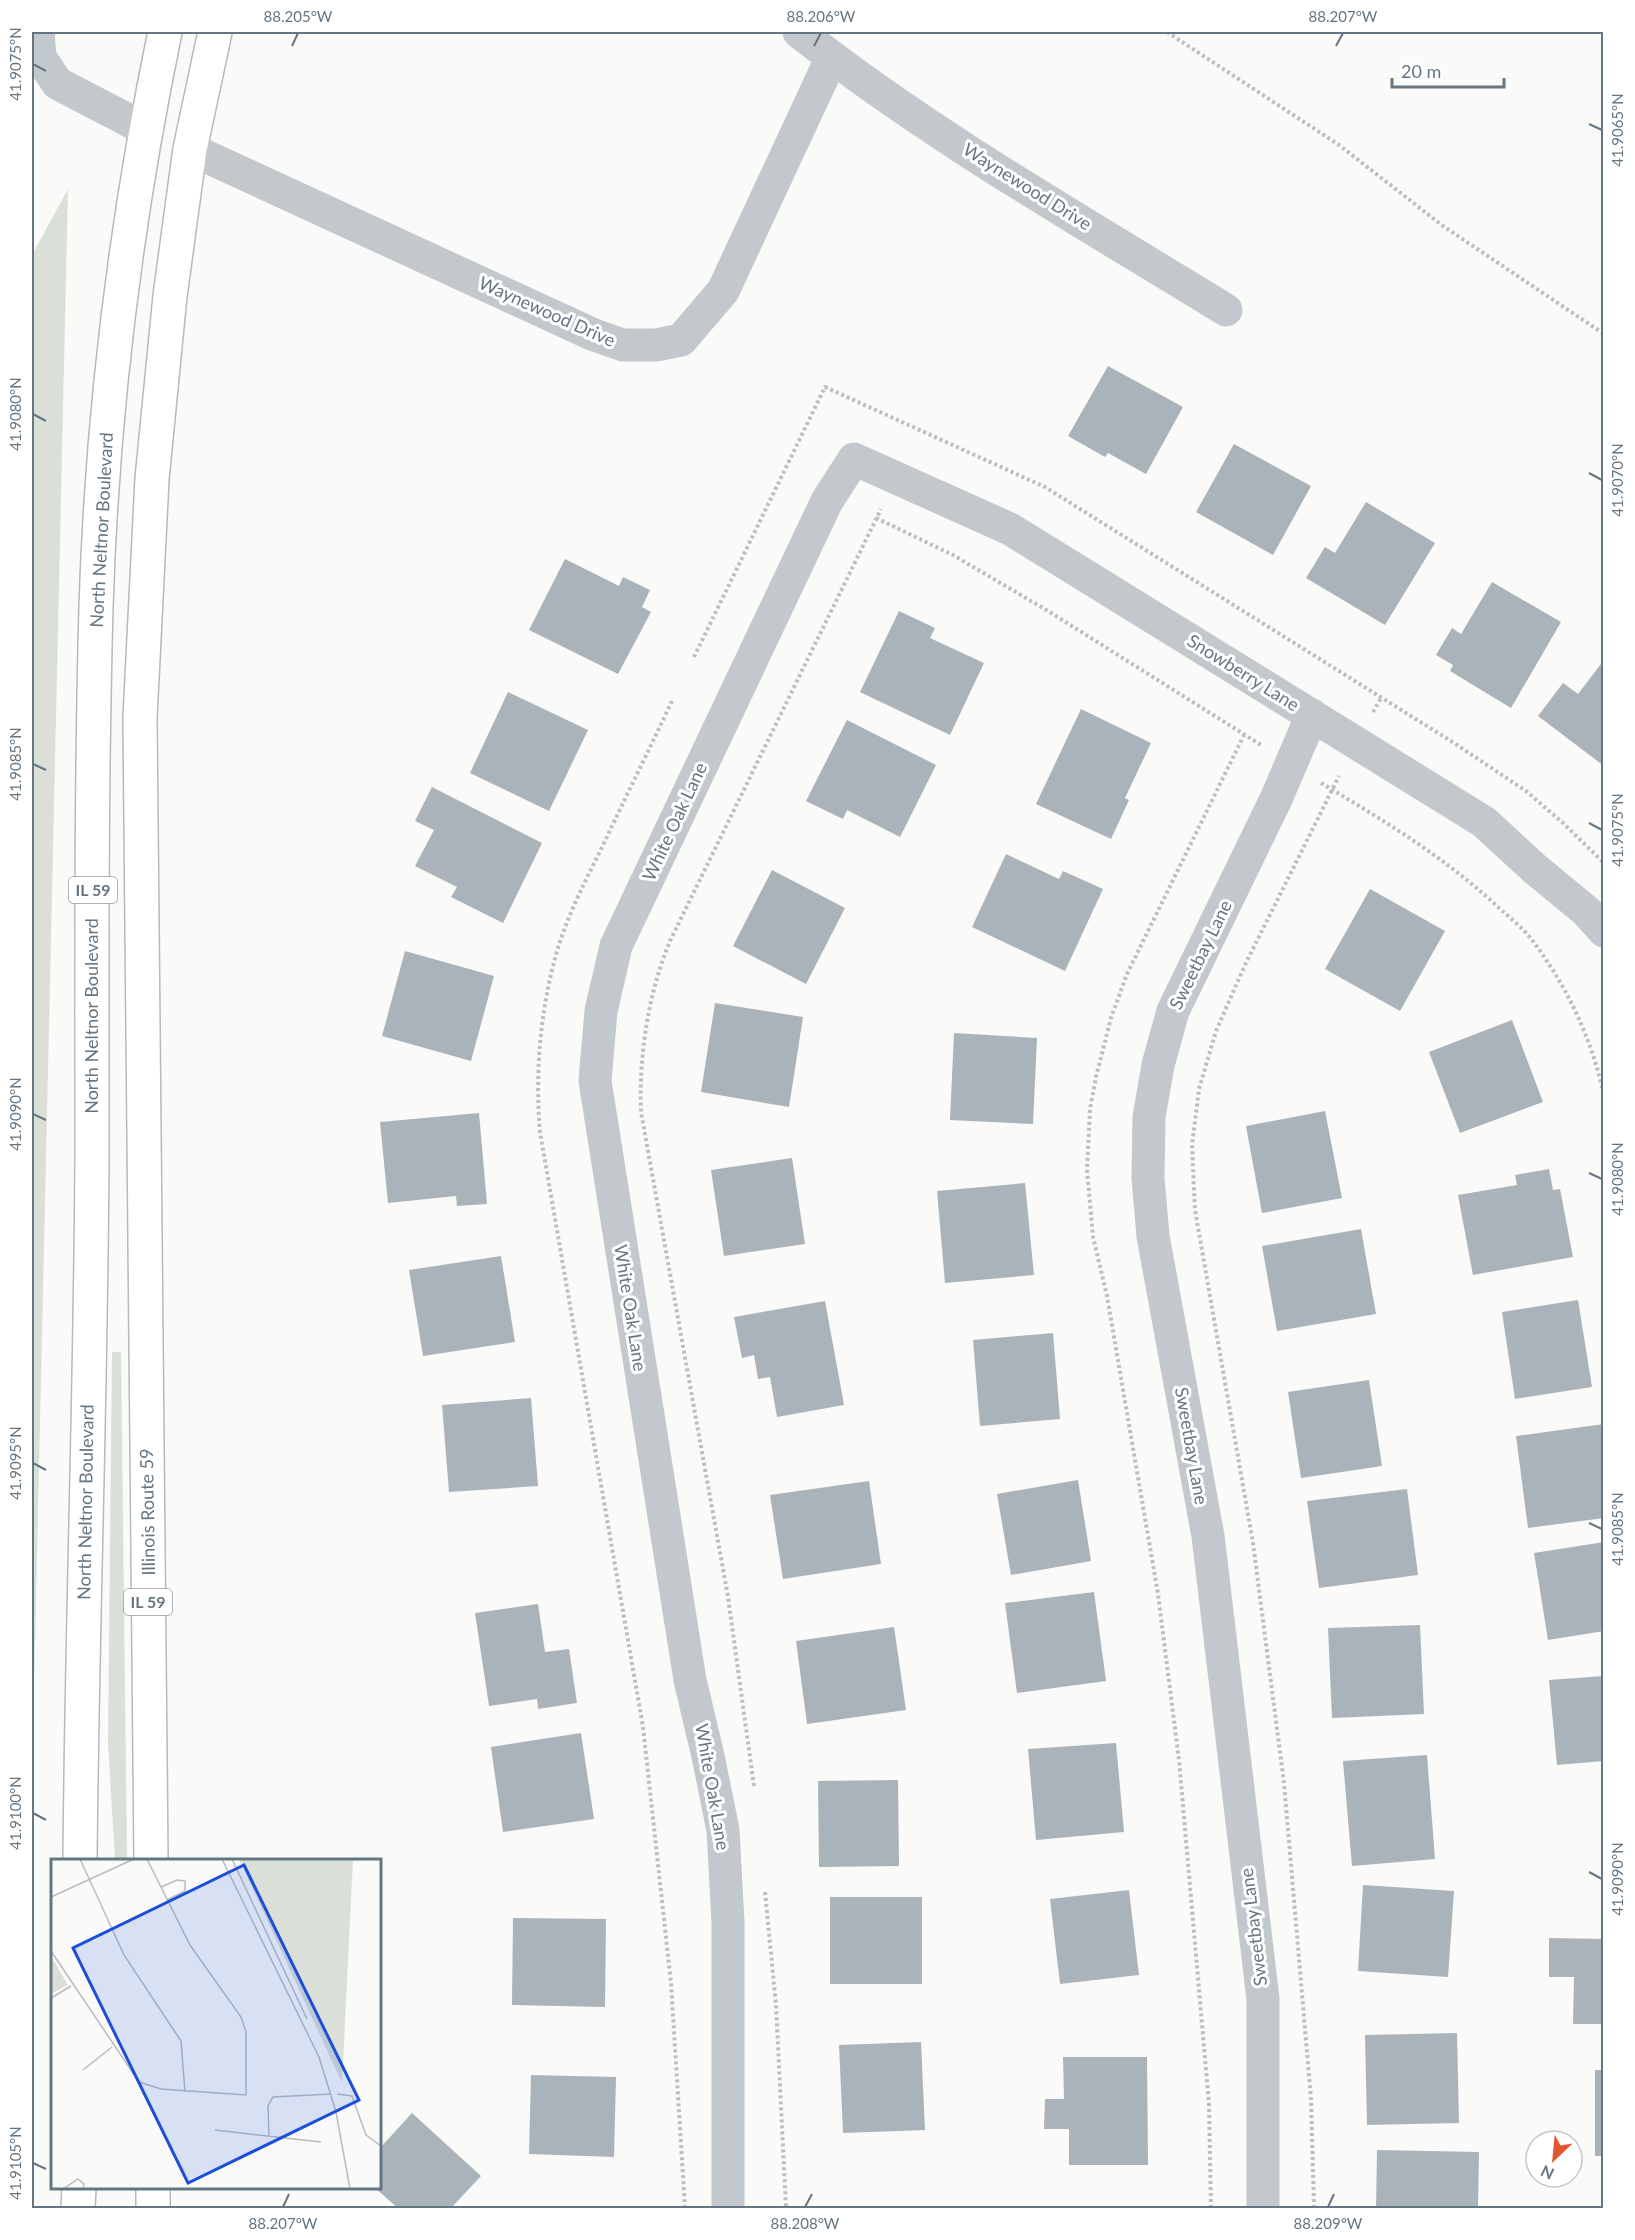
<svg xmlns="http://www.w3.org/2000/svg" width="1635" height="2240" font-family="Lato,sans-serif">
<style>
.green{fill:#dadfd7}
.building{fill:#aab3b9}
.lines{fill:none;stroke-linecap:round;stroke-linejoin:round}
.primary-casing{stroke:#b5babe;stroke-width:36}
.path{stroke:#bbbfc2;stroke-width:4;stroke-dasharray:3 3;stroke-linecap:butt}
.street{stroke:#c3c8cc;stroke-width:33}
.primary{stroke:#fff;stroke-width:33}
.ticks{fill:none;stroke:#657683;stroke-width:2}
.labels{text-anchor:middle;stroke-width:6;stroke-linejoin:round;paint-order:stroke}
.shield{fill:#fff;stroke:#939fa8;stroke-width:1.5}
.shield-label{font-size:16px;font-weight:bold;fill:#657683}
.street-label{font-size:18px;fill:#657683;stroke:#fff}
.inset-road{fill:none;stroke:#b5bdc2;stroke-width:1.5}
.view{fill:#1d4ed8;fill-opacity:0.15;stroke:#1d4ed8;stroke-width:3}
.inset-edge{fill:none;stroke:#657683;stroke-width:3}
.neatline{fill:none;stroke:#657683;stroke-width:2}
.ticks-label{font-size:15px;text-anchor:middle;fill:#657683}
</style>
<rect width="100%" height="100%" fill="#fafaf8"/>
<path class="green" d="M68 189 32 1776V255Z
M112 1352H121L127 1860H115L108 1742Z"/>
<path class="building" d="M1108 366 1183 407 1146 474 1108 453 1105 457 1068 436Z
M1234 444 1311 486 1273 555 1196 512Z
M1366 502 1435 543 1385 625 1306 578 1325 547 1335 553Z
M565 559 619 586 623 577 650 590 642 607 651 612 618 674 529 630Z
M1492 582 1561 622 1511 708 1450 671 1453 665 1436 655 1452 628 1461 634Z
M899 611 935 628 930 638 984 663 950 735 860 692Z
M1604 660V766L1538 716 1563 683 1578 694Z
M508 692 588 730 549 811 470 773Z
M1081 709 1151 743 1125 798 1129 800 1111 839 1036 804Z
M847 720 936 765 900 837 847 810 843 819 806 801Z
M432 787 542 843 503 923 451 897 457 887 415 866 434 830 415 821Z
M1006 854 1059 879 1063 871 1103 889 1065 971 972 927Z
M772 870 845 908 806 984 733 946Z
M1370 889 1445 931 1400 1011 1325 969Z
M405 951 494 976 471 1061 382 1036Z
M715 1003 803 1017 789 1107 701 1092Z
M1512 1020 1543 1102 1460 1133 1429 1052Z
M954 1033 1037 1038 1033 1124 950 1120Z
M1325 1111 1342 1198 1262 1213 1246 1126Z
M479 1113 487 1204 457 1206 456 1196 388 1203 380 1122Z
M792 1158 805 1244 724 1256 711 1170Z
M1549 1169 1553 1190 1560 1189 1573 1257 1473 1275 1458 1195 1517 1185 1515 1175Z
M1025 1183 1034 1275 945 1283 937 1191Z
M1361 1229 1376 1314 1277 1331 1262 1246Z
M501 1256 515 1342 423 1356 409 1270Z
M1578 1300 1592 1387 1515 1399 1502 1312Z
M825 1301 844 1405 777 1417 770 1377 758 1379 754 1355 742 1358 734 1317Z
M1053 1333 1060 1419 980 1426 973 1340Z
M1369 1380 1382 1466 1301 1478 1288 1392Z
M531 1398 538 1486 449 1492 442 1405Z
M1604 1424V1518L1528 1528 1516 1436Z
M1078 1480 1091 1561 1011 1575 997 1494Z
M869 1481 881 1564 783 1579 770 1495Z
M1407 1489 1418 1575 1319 1588 1307 1501Z
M1604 1542V1631L1548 1640 1534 1553Z
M1094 1592 1106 1681 1017 1693 1005 1603Z
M538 1604 545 1652 569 1649 577 1703 538 1709 537 1699 489 1706 475 1613Z
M1420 1625 1424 1714 1332 1718 1328 1628Z
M894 1627 906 1710 807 1724 796 1641Z
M1604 1676V1761L1557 1765 1549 1680Z
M581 1733 594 1819 503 1832 491 1747Z
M1116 1743 1124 1832 1036 1840 1028 1749Z
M1427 1755 1435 1859 1352 1866 1343 1761Z
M898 1780 899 1866 819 1867 818 1781Z
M1363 1885 1454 1891 1448 1977 1358 1971Z
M1129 1890 1139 1975 1060 1984 1050 1899Z
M830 1897H922V1984H830Z
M513 1918 606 1919 605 2007 512 2005Z
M1549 1938 1604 1939V2024H1573L1574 1977H1549Z
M1457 2033 1459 2123 1367 2125 1365 2035Z
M921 2042 925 2130 843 2133 839 2045Z
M1063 2057H1147L1148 2165H1069V2129H1044L1045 2099H1064Z
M1595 2070H1604V2156H1595Z
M531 2075 616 2077 614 2157 529 2154Z
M412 2113 481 2176 451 2208H398L375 2188H380V2148Z
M1377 2150 1479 2152 1478 2208H1376Z"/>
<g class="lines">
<g class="primary-casing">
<path id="primary" d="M80 1860C82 1624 91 1388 92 1151 92 970 91 788 96 607 102 415 126 220 165 32
M151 1860 140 718 152 479 170 296 190 149 215 32
M153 2188V2208
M78 2208 79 2188"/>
</g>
<path class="path" d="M1167 32 1339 145 1443 226 1604 334
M876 518 953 555 1048 611 1261 745
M694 657 825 387 1045 487 1454 743 1526 791 1563 823 1604 863
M672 701C650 748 627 794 605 841 587 878 567 915 556 955 540 1012 535 1073 540 1132L643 1727 671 1983 685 2208
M1373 712 1381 698
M1321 783C1383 820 1446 858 1499 908 1510 918 1523 928 1532 940 1567 986 1592 1039 1604 1096
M754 1786 728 1597 641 1112C639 1055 648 994 670 941L881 509
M765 1892 776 2005 786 2208
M1211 2208 1209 2104 1179 1760 1158 1594 1107 1296 1093 1237 1087 1170 1090 1109 1096 1077 1111 1018 1127 974 1244 735
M1314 2208 1311 2099 1284 1783 1253 1543 1195 1210 1192 1145 1199 1089 1216 1031 1245 965 1339 776"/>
<path class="street" d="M38 32 40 57 57 83 147 130
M799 32C932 136 1081 221 1226 310
M190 149 594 335 623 345H656L681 340 723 291 832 57
M728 2208V1922L723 1830 708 1756 690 1680 595 1081 601 1011 616 946 827 501 854 459 1010 529 1484 822 1534 868 1586 911 1604 931
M1263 2208V1999L1208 1536 1153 1236 1148 1178 1149 1117 1158 1065 1173 1011 1276 799 1312 715"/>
<use href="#primary" class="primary"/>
</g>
<path class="ticks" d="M292 46 298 33M814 46 821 33M1336 46 1343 33M33 64 46 71M1589 124 1602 130M33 414 46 421M1589 473 1602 480M33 764 46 770M1589 823 1602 830M33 1114 46 1120M1589 1173 1602 1179M33 1463 46 1470M1589 1523 1602 1529M33 1813 46 1820M1589 1872 1602 1879M33 2163 46 2169M283 2207 289 2194M805 2207 812 2194M1328 2207 1334 2194"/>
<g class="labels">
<g class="shield">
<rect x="69" y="877" width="48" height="26" rx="4.5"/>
<rect x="124" y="1589" width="48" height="26" rx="4.5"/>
</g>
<g class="shield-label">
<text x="93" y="896">IL 59</text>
<text x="148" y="1608">IL 59</text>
</g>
<g class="street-label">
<text transform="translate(1027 187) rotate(32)" y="6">Waynewood Drive</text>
<text transform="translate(547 312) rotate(24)" y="6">Waynewood Drive</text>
<text transform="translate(102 530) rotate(-87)" y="6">North Neltnor Boulevard</text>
<text transform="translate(1243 673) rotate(32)" y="6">Snowberry Lane</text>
<text transform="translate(675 822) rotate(-65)" y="6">White Oak Lane</text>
<text transform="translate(1201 955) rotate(-64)" y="6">Sweetbay Lane</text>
<text transform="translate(92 1016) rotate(-90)" y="6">North Neltnor Boulevard</text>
<text transform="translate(630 1308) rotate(81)" y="6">White Oak Lane</text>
<text transform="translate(1191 1446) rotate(80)" y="6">Sweetbay Lane</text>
<text transform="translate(86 1502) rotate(-89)" y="6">North Neltnor Boulevard</text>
<text transform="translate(148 1512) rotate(-91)" y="6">Illinois Route 59</text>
<text transform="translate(712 1787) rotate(80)" y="6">White Oak Lane</text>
<text transform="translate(1254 1927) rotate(-97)" y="6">Sweetbay Lane</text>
</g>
</g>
<g transform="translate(51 1859)">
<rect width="330" height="330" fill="#fafaf8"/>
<path d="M188 0H302L291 224ZM0 97 17 126 0 135Z" fill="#dadfd7"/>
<path class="inset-road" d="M29 0 73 96 130 182 134 233M171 0 268 198 285 253 299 330M181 0 256 160M110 28 126 21 134 22V32L116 41M0 38 83 0M0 92 88 223 110 230 195 236V173L190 158 139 86 96 0M0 139 20 127M32 211 61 188M286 235 301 237 315 276 330 287M164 271 270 283M218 277 217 247 222 238 280 235M12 330 27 320 33 325 32 330"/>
<path class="view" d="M193 6 308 241 137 324 22 89Z"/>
<rect width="330" height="330" class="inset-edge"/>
</g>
<rect width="1635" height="2240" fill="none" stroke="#ffffff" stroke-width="66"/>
<g transform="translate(1554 2159) rotate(206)"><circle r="28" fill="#ffffff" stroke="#c1c8cd" stroke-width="1.5"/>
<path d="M0-4.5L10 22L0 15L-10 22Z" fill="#e4572e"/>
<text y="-9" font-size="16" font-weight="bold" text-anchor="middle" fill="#657683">N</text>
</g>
<path d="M1392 78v9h112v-9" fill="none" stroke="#657683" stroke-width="3"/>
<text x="1401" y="78" font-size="18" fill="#657683" stroke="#ffffff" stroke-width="4.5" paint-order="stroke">20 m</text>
<rect x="33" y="33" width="1569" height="2174" class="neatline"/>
<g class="ticks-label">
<text x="298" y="22">88.205°W</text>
<text x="821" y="22">88.206°W</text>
<text x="1343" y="22">88.207°W</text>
<text transform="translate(16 64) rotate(-90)" y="5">41.9075°N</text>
<text transform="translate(1618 130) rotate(-90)" y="5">41.9065°N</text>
<text transform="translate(16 414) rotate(-90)" y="5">41.9080°N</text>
<text transform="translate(1618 480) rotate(-90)" y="5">41.9070°N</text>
<text transform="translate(16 764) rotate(-90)" y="5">41.9085°N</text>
<text transform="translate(1618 830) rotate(-90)" y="5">41.9075°N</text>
<text transform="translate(16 1114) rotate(-90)" y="5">41.9090°N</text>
<text transform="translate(1618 1179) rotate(-90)" y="5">41.9080°N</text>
<text transform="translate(16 1463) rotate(-90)" y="5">41.9095°N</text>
<text transform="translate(1618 1529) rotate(-90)" y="5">41.9085°N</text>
<text transform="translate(16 1813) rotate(-90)" y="5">41.9100°N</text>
<text transform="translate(1618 1879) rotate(-90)" y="5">41.9090°N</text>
<text transform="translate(16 2163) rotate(-90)" y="5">41.9105°N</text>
<text x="283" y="2229">88.207°W</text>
<text x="805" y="2229">88.208°W</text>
<text x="1328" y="2229">88.209°W</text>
</g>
</svg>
